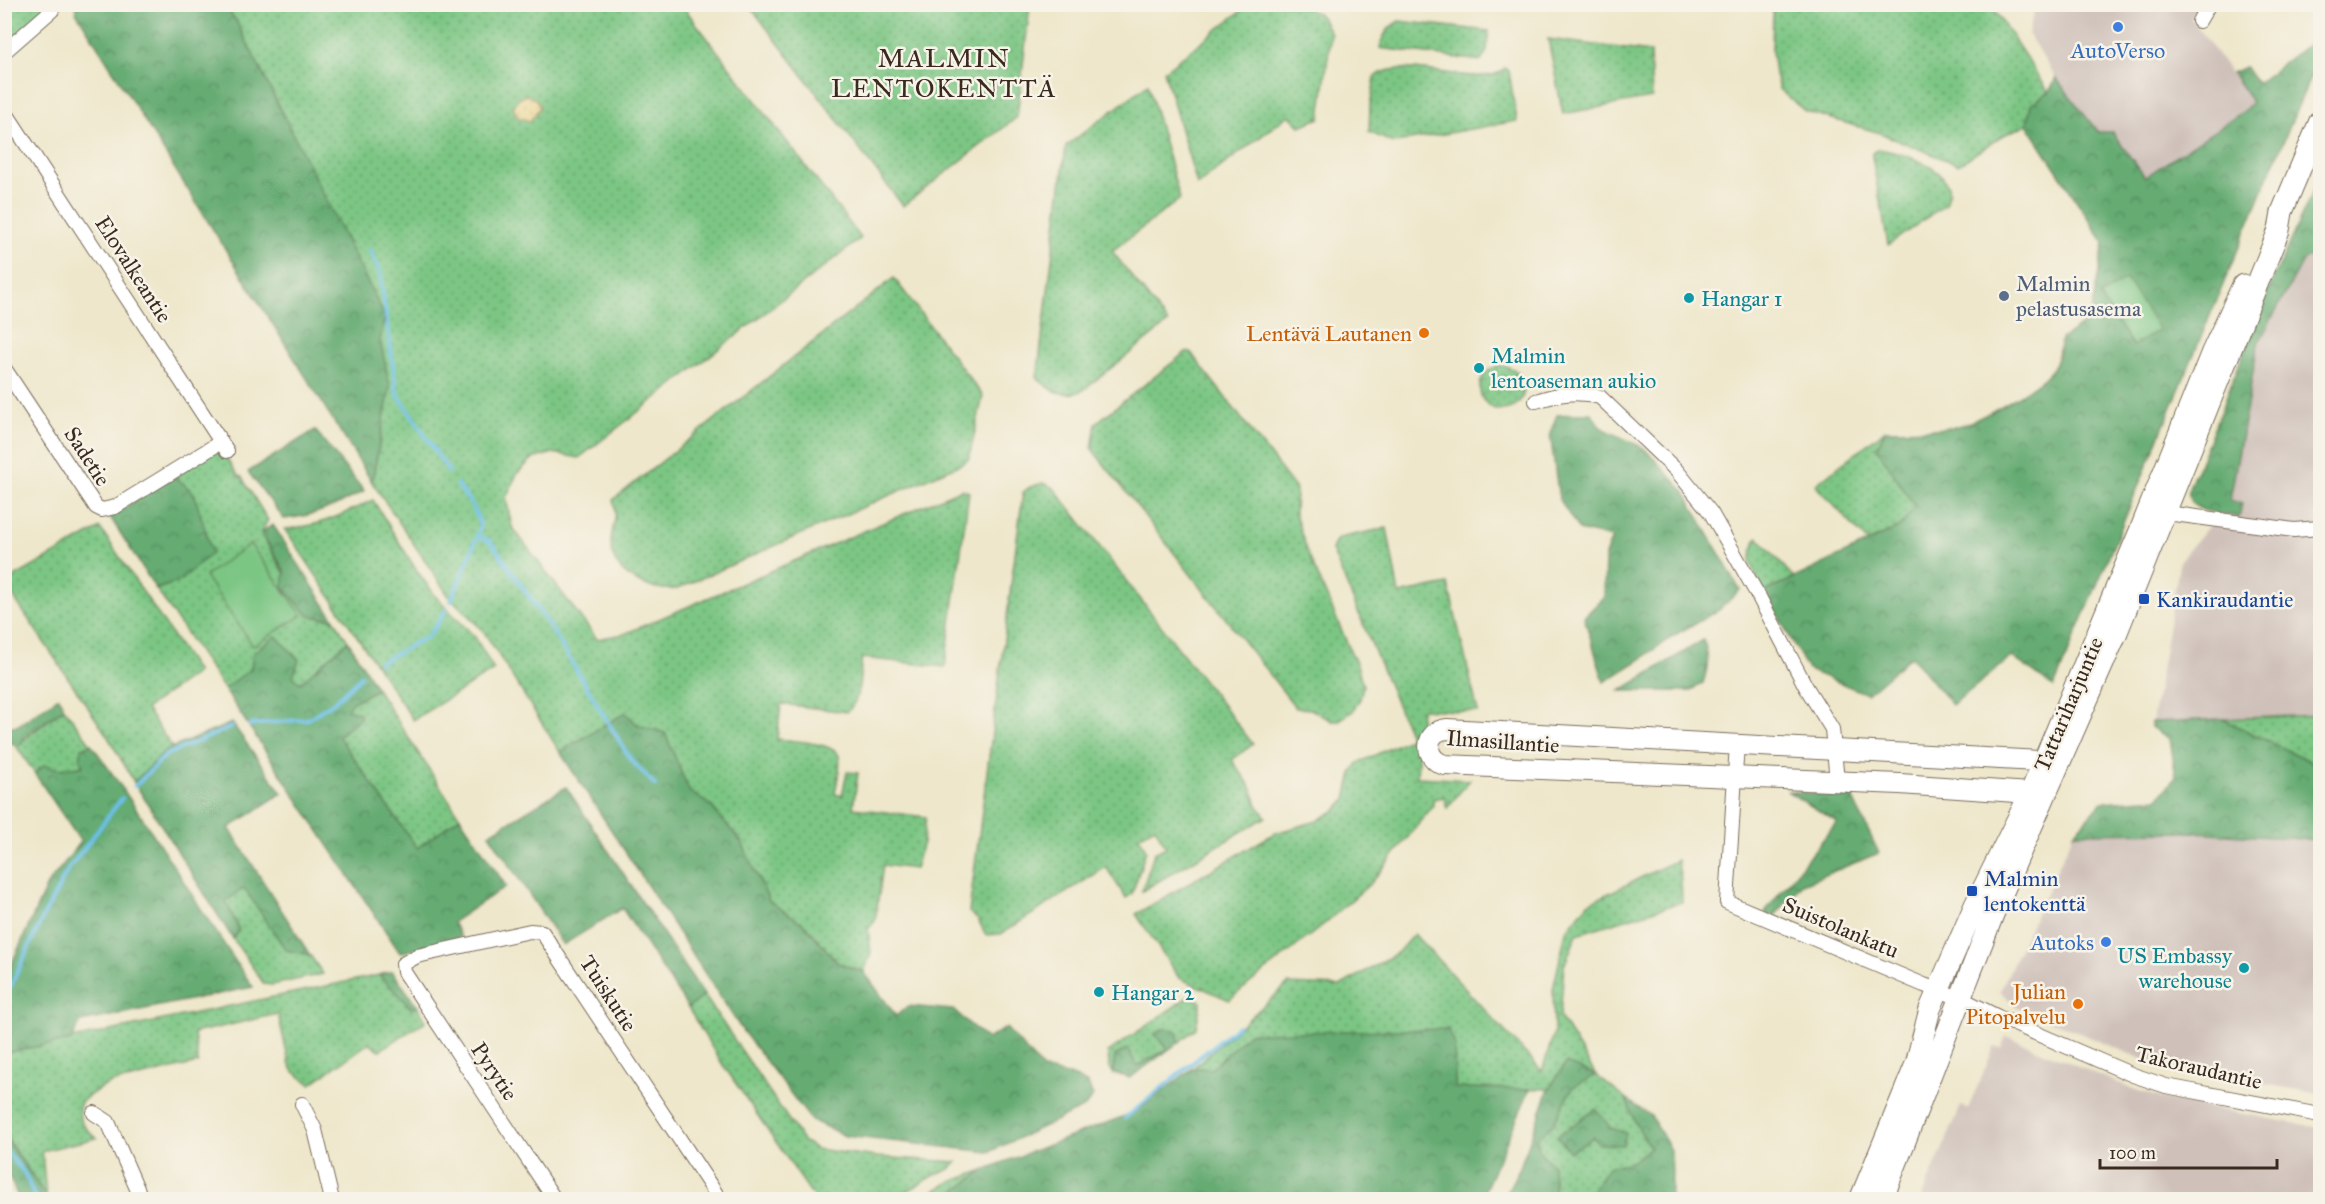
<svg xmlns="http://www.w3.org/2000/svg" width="2325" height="1204" font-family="'IM FELL Great Primer',serif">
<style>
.industrial{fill:#cfc1ba}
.green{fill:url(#green-dots);stroke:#5c7851;stroke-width:1.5}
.forest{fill:url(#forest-crowns);stroke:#506a48;stroke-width:1.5}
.sand{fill:url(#sand-dots);stroke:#94825e;stroke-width:1.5}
.pitch{fill:#7cc684;stroke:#5c7851;stroke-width:1.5}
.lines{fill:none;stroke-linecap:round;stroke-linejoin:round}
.stream{stroke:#6dc1e9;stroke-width:4}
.street-casing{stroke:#7a6c5b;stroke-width:16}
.secondary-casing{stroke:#7a6c5b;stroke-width:22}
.primary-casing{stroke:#7a6c5b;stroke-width:23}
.street{stroke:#fff;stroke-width:14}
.secondary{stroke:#fff;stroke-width:20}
.primary{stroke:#fff;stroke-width:21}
.shop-dot{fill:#3f7fe0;stroke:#f7f3e8;stroke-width:2}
.service-dot{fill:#5c6f8a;stroke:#f7f3e8;stroke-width:2}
.culture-dot{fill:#0f9aa8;stroke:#f7f3e8;stroke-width:2}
.food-dot{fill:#e8710a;stroke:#f7f3e8;stroke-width:2}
.transit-dot{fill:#1a4fb4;stroke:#f7f3e8;stroke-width:2}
.labels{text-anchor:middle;stroke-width:5;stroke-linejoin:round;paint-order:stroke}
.shop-label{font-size:22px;fill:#366cbe;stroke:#f7f3e8}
.street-label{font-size:22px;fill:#3b2a1e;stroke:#f7f3e8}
.service-label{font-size:22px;fill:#4e5e75;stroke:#f7f3e8;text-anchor:start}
.culture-label{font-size:22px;fill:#0d838f;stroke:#f7f3e8;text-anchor:start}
.food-label{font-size:22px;fill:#c56008;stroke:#f7f3e8;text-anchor:end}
.transit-label{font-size:22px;fill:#164399;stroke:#f7f3e8;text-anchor:start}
.quarter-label{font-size:26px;letter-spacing:1.5px;fill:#3b2a1e;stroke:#f7f3e8}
</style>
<defs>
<pattern id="green-dots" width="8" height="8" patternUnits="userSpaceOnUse" patternTransform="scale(1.5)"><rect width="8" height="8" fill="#7cc684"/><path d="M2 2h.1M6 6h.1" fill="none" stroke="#67a16b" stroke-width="1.8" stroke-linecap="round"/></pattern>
<pattern id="forest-crowns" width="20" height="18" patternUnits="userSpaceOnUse" patternTransform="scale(1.5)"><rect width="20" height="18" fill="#65ab72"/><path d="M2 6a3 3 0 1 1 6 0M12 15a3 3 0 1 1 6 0" fill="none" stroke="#548b5d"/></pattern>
<pattern id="sand-dots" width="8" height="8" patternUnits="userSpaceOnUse" patternTransform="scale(1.5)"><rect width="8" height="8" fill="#eeda9e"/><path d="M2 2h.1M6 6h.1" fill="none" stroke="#cdbb88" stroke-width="1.8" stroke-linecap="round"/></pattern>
</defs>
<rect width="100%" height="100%" fill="#f7f3e8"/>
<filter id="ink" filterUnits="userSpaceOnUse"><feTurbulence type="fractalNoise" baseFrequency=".0167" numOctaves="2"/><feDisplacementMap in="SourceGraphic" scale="12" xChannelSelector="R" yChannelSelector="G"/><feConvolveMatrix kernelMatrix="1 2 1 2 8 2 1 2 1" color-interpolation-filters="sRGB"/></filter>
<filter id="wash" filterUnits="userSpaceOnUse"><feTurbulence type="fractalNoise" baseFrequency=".008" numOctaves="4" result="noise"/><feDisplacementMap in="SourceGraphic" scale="24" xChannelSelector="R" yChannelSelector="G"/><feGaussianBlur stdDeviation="1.35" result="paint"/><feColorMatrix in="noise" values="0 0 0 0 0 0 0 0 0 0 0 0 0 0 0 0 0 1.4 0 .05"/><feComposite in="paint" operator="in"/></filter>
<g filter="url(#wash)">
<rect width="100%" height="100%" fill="#eee7cb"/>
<path class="industrial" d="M2033 5H2197L2191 18 2252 102 2244 111 2145 178 2112 132H2098L2056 78 2028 34 2035 8Z
M2305 258H2320V715L2152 722 2180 560 2230 501 2258 344Z
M2194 832 2320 840V1094L2180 1068V1065L2142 1059 2017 1007 2000 991 2074 833Z
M2006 1036 2133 1089 2163 1099 2320 1128V1199H1921L1961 1106 1968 1109 1994 1047 2001 1048Z"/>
<path class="green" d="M1250 4C1268 4 1309 2 1321 17 1325 22 1328 28 1331 34L1320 118 1300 126 1289 115 1197 185 1164 71Z
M5 5H51L5 45Z
M224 5H682L861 238 579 458 553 453 532 459 517 474 506 498 512 527 597 639 624 634 962 489 969 492 945 667 862 658C859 676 862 699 847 712L781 704 777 739C791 741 834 742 839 756 842 766 836 784 835 794L842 796 847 772 858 773 853 808 926 817 923 842 915 869 883 865 875 921 868 929 871 953 864 972 838 963 805 925 769 901 742 843 711 806 689 791 665 733 638 725 625 713 560 752 484 632 448 595 372 482 390 387 380 340 385 317 236 21Z
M749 5H1030L1017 117 903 206Z
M1773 5H1991L2049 92 2031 104 2027 124 2002 136 1958 165 1880 133 1805 111 1790 99 1779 89 1775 74 1772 51Z
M1399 21 1489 31 1487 51 1481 61 1380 48C1383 35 1387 28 1399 21Z
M1548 39 1650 52 1652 98 1563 114Z
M1505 68 1509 71 1517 121 1393 143 1369 132 1370 106 1375 77C1404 53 1486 92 1505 68Z
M1148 84 1180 199 1112 251 1168 323 1082 391C1063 398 1051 391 1037 378L1066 146Z
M1879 149C1902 153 1962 169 1946 204L1888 245 1872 157V153Z
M894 278 983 396 969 458 963 463 677 589C650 592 612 576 611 545 610 528 620 516 613 500Z
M1186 352 1191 353 1296 489 1295 514 1307 551 1358 668 1363 686 1360 699 1353 711 1338 721H1332L1311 709 1296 708 1092 449 1096 423Z
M1480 388a22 22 0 1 1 44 0a22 22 0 1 1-44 0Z
M1885 430 1877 448 1916 507 1900 527 1868 542 1815 485Z
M216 449 222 451 239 477 241 476 268 520 261 533 309 616 334 619 348 641 300 683 293 677 251 669 224 689 156 589 178 582 174 476Z
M1043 483 1054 488 1253 744 1232 760 1251 787 1257 805 1266 817 1142 891 1154 853 1166 847 1155 827 1139 836 1146 850 1132 894 1126 898 1106 867 1001 934 986 935 978 920 969 912 1023 492 1030 487Z
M373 500 417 571 437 598 475 637 494 670 413 720 285 529C318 527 344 514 373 500Z
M100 528 197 672 146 709 173 748 167 750 134 782 108 737 4 583Z
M1387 528 1399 594 1448 584 1478 712 1421 709 1417 777 1470 780 1447 808 1444 797 1433 799V806L1372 882 1323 925 1229 1000 1179 978 1136 914 1275 833 1317 821 1336 810 1346 799 1352 773 1358 763 1411 738 1332 550 1335 542 1339 538Z
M1758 537 1794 578 1765 592C1753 570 1744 560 1758 537Z
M377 689 460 817 417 848 338 736 360 718 346 709 351 703Z
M64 708 91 744 82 749V767L57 769 47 765 39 768 35 774 16 746Z
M2320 715V761H2309L2222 719Z
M1677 860 1681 879 1682 902 1577 934 1564 966 1560 1017 1596 1075 1626 1099 1635 1122 1650 1147 1632 1162 1608 1167 1587 1199H1555L1553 1166 1540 1152 1536 1139 1553 1124 1573 1087 1595 1074 1566 1064 1549 1089 1455 1088 1454 1041 1249 1033 1211 1069 1193 1068 1288 984 1340 986 1397 953 1414 934 1542 1071 1554 1033 1553 989 1566 931 1588 903Z
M244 887 286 950 310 955 323 974 272 985 264 984 233 939 238 930 226 901Z
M379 975C390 987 401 995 411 1008L418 1007 426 1021 380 1050 369 1043 311 1084 294 1072 289 1063 278 1014 194 1033 198 1063 127 1080C108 1081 95 1091 81 1102 75 1118 85 1129 97 1138L42 1151 46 1196 5 1136 4 1053Z
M704 995 803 1141 816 1149 878 1157 957 1162 950 1169 935 1175 894 1199H815L719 1059 688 1008Z
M1191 995 1201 1002 1196 1028 1178 1043 1177 1032 1155 1034 1168 1049 1137 1066 1127 1049 1115 1056 1113 1073 1109 1066 1108 1052Z
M986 1169 944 1199 917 1200 948 1183Z"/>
<path class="forest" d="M75 5H224L236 21 385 317 380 340 390 387 372 482 76 12Z
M2319 36 2320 54 2054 687 2012 657 1952 705 1911 656 1867 694 1808 670 1765 592 1900 527 1915 507 1877 448 1885 430C1909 429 1934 431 1958 426 1977 422 2042 385 2052 369 2058 361 2059 349 2061 339L2090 320 2104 243 2027 124 2031 104 2049 92 2056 78 2098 132H2112L2145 177 2244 111 2252 102 2232 73 2245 67 2257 83Z
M2320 175V258H2305L2258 344 2230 500 2242 504 2239 517C2205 511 2172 511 2198 468L2272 281Z
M1592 413 1600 427 1644 448 1684 491 1740 590 1719 610 1673 636 1638 661 1604 682 1584 617 1604 597 1605 555 1612 538 1579 530 1559 499 1550 433 1557 415Z
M315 430 364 491C336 506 316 516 284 519L248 472Z
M174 476 194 493 212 553 178 582 156 589 110 517Z
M273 525 334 619 309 616 283 587 285 572 261 532Z
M276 636 299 660 293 676 300 683 348 641 377 689 351 703 347 709 360 713V718L338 736 417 848 460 817 506 886 453 922 461 937 400 953 224 689 251 669 253 653Z
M1703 640C1710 655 1708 668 1703 683L1690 691H1620Z
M59 697 64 708 25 736 22 743 16 746C8 742 4 737 5 729L10 726H17Z
M625 713 638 725 665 733 689 791 711 806 742 843 769 901 805 925 838 963 864 972 896 1016 908 1006 953 1010 987 1039 1006 1028 1043 1069 1075 1077 1088 1084 1093 1096 1085 1107 989 1152 845 1136 811 1120 742 1030 560 752Z
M2222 719 2309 761H2320V840L2194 832 2074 833 2102 802 2158 798 2176 777 2170 739 2151 727V722Z
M232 723 282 793 229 828 310 955 286 950 244 888 226 901 239 930 233 939 134 782 167 750Z
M91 744C149 822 197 907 253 987L81 1022 71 1040 5 1053V973L7 974 47 885 81 842 35 774 44 765 57 769 82 767 83 764 80 760 82 748Z
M566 787 704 995 688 1008 622 908 563 945 489 834Z
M1787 791 1852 797 1879 853 1802 884 1771 920 1765 912 1837 822Z
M392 971 418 1007 411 1008C401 995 390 987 379 975Z
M1165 1028 1177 1032 1178 1043 1130 1078 1113 1073 1115 1056 1128 1049 1137 1066 1167 1050 1155 1034Z
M1447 1029 1454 1041 1455 1088 1530 1089 1481 1199H944L986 1169 1135 1112 1193 1068 1211 1069 1249 1033Z
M1566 1063 1596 1075 1573 1087 1553 1124 1536 1139 1540 1152 1553 1166 1555 1199H1503L1520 1167 1549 1089Z
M1626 1099 1651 1116 1671 1150 1672 1176 1670 1199H1587L1608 1167 1632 1162 1650 1147 1635 1122Z
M1596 1109 1611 1128 1626 1133 1623 1145 1599 1144 1593 1137 1570 1152 1557 1136Z
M4 1136 46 1196 47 1199H19L5 1167Z"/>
<path class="sand" d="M527 95 536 99 540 107 530 121 519 118 513 108 518 99Z"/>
<path class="pitch" d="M2126 279 2159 330 2133 346 2100 296Z
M250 544 302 615 253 646 205 576Z"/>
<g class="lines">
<path class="stream" d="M370 250 380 273 397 393 449 472
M478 537 488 540 494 546 549 625 631 760 655 785
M451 601C456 588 480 534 480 526 478 511 465 496 457 484
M379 663 430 635 446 610
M250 725 308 719 334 702 361 676
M135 786 166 755 232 727
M4 1000 42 919 67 871 122 798
M1125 1118 1238 1026
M4 1148 25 1174 36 1200"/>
</g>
</g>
<g filter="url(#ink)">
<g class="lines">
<g class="street-casing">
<path id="street" d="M2199 21 2209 4
M4 52 52 10
M4 110 227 451
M4 368 96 507 102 510 115 507 221 442
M1536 401C1558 394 1577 390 1600 397L1677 471 1711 513 1759 597 1806 687 1832 729 1837 781
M2159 512 2294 530 2320 528
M1737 744 1727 902 1924 985 1960 998 1998 1017 2133 1075 2166 1086 2320 1115
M302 1104 315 1130 332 1200
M94 1113 108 1122 142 1200
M555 1200 404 972 403 964 417 956 530 931 542 932 720 1200"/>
</g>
<g class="secondary-casing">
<path id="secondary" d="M2044 794 1900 784 1445 765C1423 759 1424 731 1447 729L2057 762"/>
</g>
<g class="primary-casing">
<path id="primary" d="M1860 1200 1916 1064 1930 1009 1975 905 2030 794 2140 531 2212 352 2243 285
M1882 1200 1994 912 2117 632 2279 230 2282 212 2320 121"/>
</g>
<use href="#street" class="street"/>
<use href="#secondary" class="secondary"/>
<use href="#primary" class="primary"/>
</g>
</g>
<g class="shop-dot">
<circle cx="2118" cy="27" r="6"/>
<circle cx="2106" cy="942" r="6"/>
</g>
<circle class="service-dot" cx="2004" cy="296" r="6"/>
<g class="culture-dot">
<circle cx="1689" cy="298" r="6"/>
<circle cx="1479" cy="368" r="6"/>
<circle cx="2244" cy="968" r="6"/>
<circle cx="1099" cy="992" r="6"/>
</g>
<g class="food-dot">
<circle cx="1424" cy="333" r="6"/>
<circle cx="2078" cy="1004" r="6"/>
</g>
<g class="transit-dot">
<rect x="2138" y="593" width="12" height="12" rx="3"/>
<rect x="1966" y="885" width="12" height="12" rx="3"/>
</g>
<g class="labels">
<g class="shop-label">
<text x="2118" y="58">AutoVerso</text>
<text x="2094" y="950" text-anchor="end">Autoks</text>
</g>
<g class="street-label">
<text transform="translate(134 269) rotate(57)" y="8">Elovalkeantie</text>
<text transform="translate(88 456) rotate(57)" y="8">Sadetie</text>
<text transform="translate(2068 704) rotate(-67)" y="8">Tattariharjuntie</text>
<text transform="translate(1503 741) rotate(4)" y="8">Ilmasillantie</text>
<text transform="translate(1841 927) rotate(23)" y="8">Suistolankatu</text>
<text transform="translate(609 993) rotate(57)" y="8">Tuiskutie</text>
<text transform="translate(2199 1067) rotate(13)" y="8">Takoraudantie</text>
<text transform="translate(495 1071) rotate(56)" y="8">Pyrytie</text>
</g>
<g class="service-label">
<text x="2016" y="291">Malmin<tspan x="2016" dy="25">pelastusasema</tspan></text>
</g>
<g class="culture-label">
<text x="1701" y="306">Hangar 1</text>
<text x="1491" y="363">Malmin<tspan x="1491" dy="25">lentoaseman aukio</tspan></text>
<text x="2232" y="963" text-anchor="end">US Embassy<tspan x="2232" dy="25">warehouse</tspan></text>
<text x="1111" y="1000">Hangar 2</text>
</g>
<g class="food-label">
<text x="1412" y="341">Lentävä Lautanen</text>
<text x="2066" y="999">Julian<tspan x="2066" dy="25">Pitopalvelu</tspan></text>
</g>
<g class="transit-label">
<text x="2156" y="607">Kankiraudantie</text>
<text x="1984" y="886">Malmin<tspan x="1984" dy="25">lentokenttä</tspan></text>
</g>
<g class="quarter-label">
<text x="944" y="67">MALMIN<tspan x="944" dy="30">LENTOKENTTÄ</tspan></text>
</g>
</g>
<rect width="2325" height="1204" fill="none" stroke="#f7f3e8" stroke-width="24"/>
<path d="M2100 1159v9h177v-9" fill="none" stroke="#3b2a1e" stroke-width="3"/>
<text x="2109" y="1159" font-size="18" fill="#3b2a1e" stroke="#f7f3e8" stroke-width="4.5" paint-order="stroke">100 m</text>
</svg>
